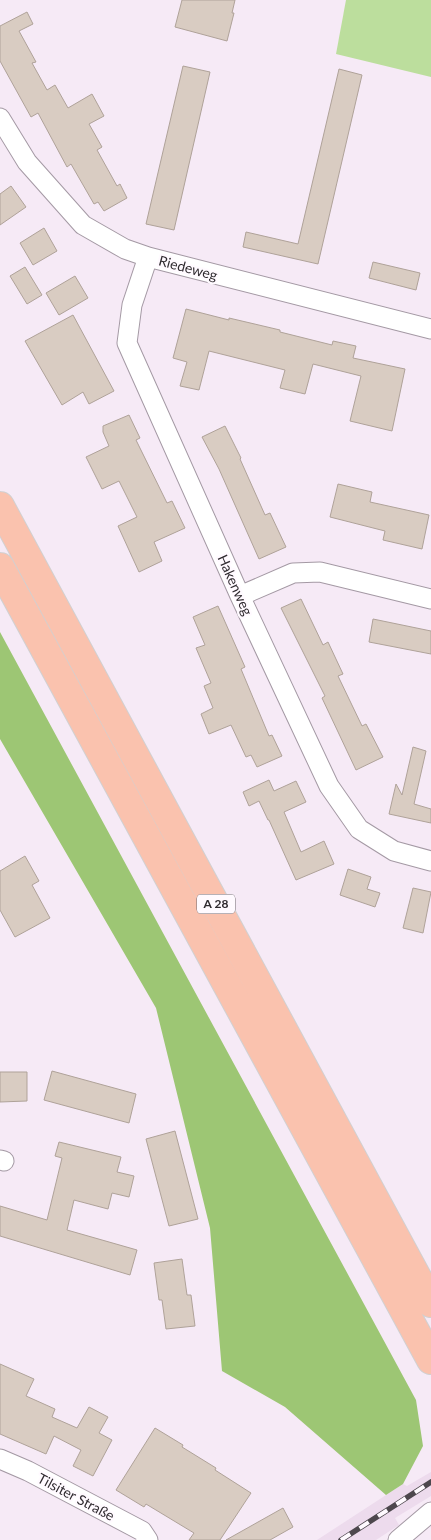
<svg xmlns="http://www.w3.org/2000/svg" width="431" height="1540" font-family="Lato,sans-serif">
<style>
.built{fill:#eddbed}
.green{fill:#bcde9d}
.forest{fill:#9dc674}
.building{fill:#d9ccc2;stroke:#afa299}
.lines{fill:none;stroke-linecap:round;stroke-linejoin:round}
.minor-casing{stroke:#a499a4;stroke-width:21}
.motorway-casing{stroke:#d1d0d1;stroke-width:30}
.minor{stroke:#fff;stroke-width:19}
.motorway{stroke:#fac2ae;stroke-width:28}
.rail-casing{stroke:#4d474d;stroke-width:5.5}
.rail{stroke:#fffaff;stroke-width:4;stroke-dasharray:11;stroke-linecap:butt}
.labels{text-anchor:middle;stroke-width:4.5;stroke-linejoin:round;paint-order:stroke}
.shield{fill:#fffaff;stroke:#6e696e;stroke-width:1}
.shield-label{font-size:12px;font-weight:bold;fill:#302b30}
.street-label{font-size:14px;fill:#302b30;stroke:#fffaff}
</style>
<rect width="100%" height="100%" fill="#f6eaf6"/>
<path class="built" d="M431 1472V1496L395 1518 399 1525 376 1540H317L403 1484 407 1486Z"/>
<path class="green" d="M346 0H431V77L336 54Z"/>
<path class="forest" d="M0 632 416 1400 423 1446 403 1484 386 1495 285 1407 222 1371 210 1228 156 1008 0 739Z"/>
<path class="building" d="M182 0H235L232 13H234L227 41 175 27Z
M27 12 33 24 19 31 36 62 32 63 47 90 55 85 68 108 92 94 104 116 89 124 102 147 97 150 117 186 120 184 127 198 104 211 98 202 94 204 71 164 67 167 38 113 31 117 0 61V26Z
M183 66 210 72 174 230 146 224Z
M339 69 362 75 318 264 243 247 246 232 298 244Z
M11 186 26 207 0 225V194Z
M44 228 57 251 33 265 20 243Z
M373 262 420 273 416 290 369 278Z
M25 267 42 295 27 304 10 276Z
M75 276 88 298 59 315 46 293Z
M186 309 229 320V318L280 330V332L332 345 333 341 356 346 353 358 405 369 392 431 350 421 361 376 313 364 305 394 280 388 285 370 209 351 199 390 180 386 187 362 173 358Z
M73 315 114 391 89 404 83 392 62 405 25 341Z
M129 415 140 438 136 440 167 503 172 501 185 528 154 542 162 561 139 572 118 526 137 517 119 481 102 489 86 457 109 446 103 432V426Z
M225 426 241 458 240 459 265 515 270 513 286 547 259 559 219 469 202 437Z
M338 484 372 492 370 502 429 515 422 549 383 540 385 531 330 517Z
M301 599 323 645 328 642 343 674 338 676 362 726 366 724 383 757 356 770 322 698 325 696 281 608Z
M218 606 245 667 241 669 269 736 272 735 282 756 257 767 251 755 246 757 231 725 209 734 201 714 213 708 204 686 211 683 196 648 205 645 193 617Z
M373 619 431 631V654L369 642Z
M413 747 426 751 414 804 431 809V823L389 814 396 784 402 795Z
M269 780 274 791 296 781 306 802 284 812 301 852 324 841 334 864 296 880 269 820H268L259 801 249 806 243 792Z
M25 856 39 881 32 885 50 918 15 937 0 910V871Z
M348 869 371 877 367 889 380 893 375 907 340 895Z
M413 888 431 892 423 933 403 928Z
M52 1071 136 1094 129 1123 44 1100Z
M0 1072H27V1101L0 1102Z
M175 1131 198 1219 169 1226 146 1139Z
M59 1142 121 1157 117 1172 134 1176 129 1197 112 1193 108 1209 74 1200 67 1230 137 1250 130 1275 0 1236V1206L47 1220 62 1158 55 1156Z
M182 1259 187 1295H191L195 1326 166 1329 162 1300H159L154 1263Z
M0 1364 34 1379 26 1396 55 1409 52 1417 77 1428 89 1407 108 1417 99 1433 112 1440 93 1476 73 1466 81 1450 54 1436 46 1454 0 1434Z
M155 1428 183 1445 182 1447 216 1468 215 1470 251 1493 220 1540H189L194 1533 146 1504 144 1507 116 1490Z
M283 1508 293 1527 270 1540H226Z"/>
<g class="lines">
<g class="minor-casing">
<path id="minor" d="M0 118 27 162 83 225 125 249 148 257 431 329
M148 257 132 305 127 343 240 596 329 786 359 829 394 851 431 861
M240 596 293 573 320 572 431 599
M0 1160 4 1161
M0 1459 28 1471 142 1531 148 1540
M398 1540 431 1512"/>
</g>
<g class="motorway-casing">
<path id="motorway" d="M0 506 431 1303
M0 567 431 1360"/>
</g>
<use href="#minor" class="minor"/>
<use href="#motorway" class="motorway"/>
<g class="rail-casing">
<path id="rail" d="M341 1540 431 1482"/>
</g>
<use href="#rail" class="rail"/>
</g>
<g class="labels">
<rect class="shield" x="197" y="894.5" width="38" height="19" rx="4"/>
<g class="shield-label">
<text x="216" y="908">A 28</text>
</g>
<g class="street-label">
<text transform="translate(188 268) rotate(15)" y="5">Riedeweg</text>
<text transform="translate(235 585) rotate(66)" y="5">Hakenweg</text>
<text transform="translate(76 1497) rotate(28)" y="5">Tilsiter Straße</text>
</g>
</g>
</svg>
